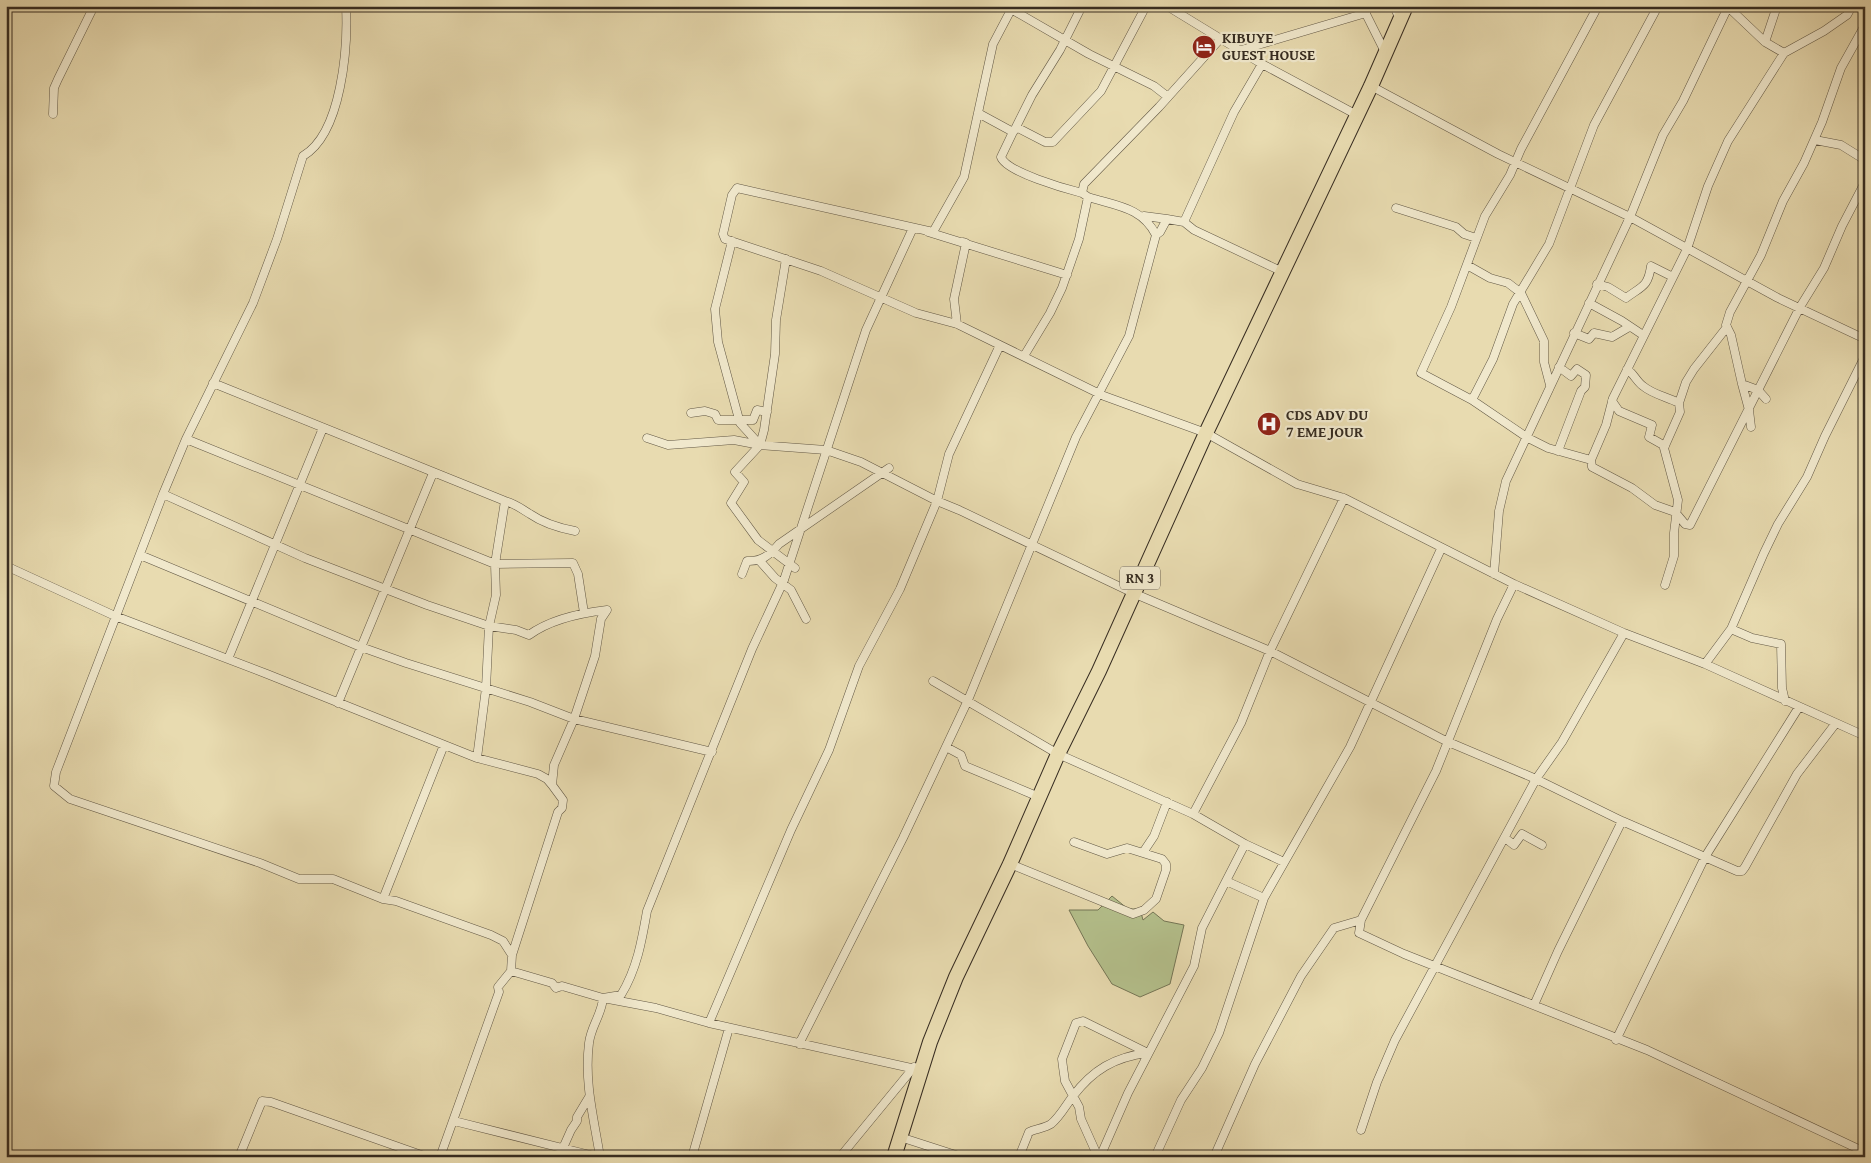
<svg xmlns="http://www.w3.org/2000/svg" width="1871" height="1163" font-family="'Gentium Book Plus',serif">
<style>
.green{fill:#b4c08c;stroke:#757656}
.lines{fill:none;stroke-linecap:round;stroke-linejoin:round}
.street-casing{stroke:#625845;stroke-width:9}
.highway-casing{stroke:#362c21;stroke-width:16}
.street{stroke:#f0e8cc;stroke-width:8}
.highway{stroke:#e8dbb0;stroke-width:14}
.labels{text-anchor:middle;stroke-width:4.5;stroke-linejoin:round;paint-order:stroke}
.shield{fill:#f0e8cc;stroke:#6e6454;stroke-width:1}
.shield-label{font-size:14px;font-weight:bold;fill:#362c21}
.poi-label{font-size:15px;font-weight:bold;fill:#362c21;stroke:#f0e8cc;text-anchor:start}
</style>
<rect width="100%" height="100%" fill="#e8dbb0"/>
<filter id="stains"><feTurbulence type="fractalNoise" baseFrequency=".004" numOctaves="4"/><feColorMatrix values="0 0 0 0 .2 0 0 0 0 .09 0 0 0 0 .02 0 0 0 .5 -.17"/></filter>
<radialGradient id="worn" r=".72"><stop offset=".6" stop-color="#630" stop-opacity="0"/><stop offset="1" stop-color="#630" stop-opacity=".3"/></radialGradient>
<path class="green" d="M1112 896 1128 909H1140L1143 920 1153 912 1164 921 1184 925 1170 984 1140 997 1112 984 1088 946 1069 910H1098Z"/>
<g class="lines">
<g class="street-casing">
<path id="street" d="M346 6C348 47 342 133 303 156L277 239 253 303 186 439 163 494 56 772 54 786 70 799 260 863 299 879H333L383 899 396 901 491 935 503 941 512 955
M1167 6 1262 64 1357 115
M1362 6 1385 52
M1394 6 1400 20
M1598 6 1521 149 1510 175 1485 216 1451 307 1421 373 1472 400 1528 438 1548 448 1591 460 1592 467 1632 488 1655 505 1675 512 1685 524 1690 525 1800 307 1824 268 1842 226 1865 182
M1727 6 1765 42 1784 53 1824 31 1847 15 1852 6
M1011 9 1089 54 1154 86 1168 97
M1765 42 1777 6
M1241 50 1366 13
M1371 86 1498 154 1630 217 1778 298 1865 339
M978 113 1013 132 1001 157C1006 172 1066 189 1082 193
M53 114 54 88 58 79 94 6
M1016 127 1045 142H1053L1101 91 1146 6
M1014 131 1032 95 1060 50 1082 6
M1815 140 1841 145 1865 160
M1088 197C1116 206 1142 207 1156 235L1160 232 1167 219 1184 222 1194 230 1283 272
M1396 208 1456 227 1464 234 1476 238
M1144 216 1167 219
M1184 222 1234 112 1262 64
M928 232 1067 275
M933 232 737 188 732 195 723 234 725 239 821 271 916 313 957 324 1104 396 1206 433 1297 484 1344 498 1514 584 1624 633 1705 664 1865 736
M935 233 933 232 964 177 993 44 1013 6
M732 241 715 309 718 342 740 423 760 445
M786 259 776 320 775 354 764 430 760 445 735 472 744 482 731 503 758 540 795 568
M1467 265 1490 278 1508 283 1521 293 1544 341V362L1550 385
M1597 284 1608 287 1626 298C1642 286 1648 287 1651 266L1673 277
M1589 303 1622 321 1643 335
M957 324 954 299 966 243 963 242
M1574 333 1589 339 1594 333 1612 337 1629 327
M1024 356 1050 313 1062 288 1079 239 1088 197 1082 193 1084 184 1159 107 1221 38
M1627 369C1634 374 1637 382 1643 386 1652 394 1667 397 1679 403
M213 383 505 501 495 564 496 595 489 626 486 688 477 758
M1742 384 1749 410 1751 427
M1766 399 1758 390 1742 384 1731 335 1726 325 1730 312 1761 255 1783 201 1804 163 1822 122 1841 68 1865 25
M1472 400 1493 359 1513 304 1549 244 1594 125 1658 6
M1612 401 1619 411 1652 425 1649 437 1665 446
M691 413 705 411 715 414 718 420H753L757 410 767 412
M647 438 668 445 734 440 760 445 826 450 861 462 937 501 959 510 1133 593 1270 651 1446 741 1536 779 1622 821 1737 871H1742L1745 867 1797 774 1836 723
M186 439 495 564 573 563 578 574 584 613
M1558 451 1581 391 1585 387 1586 375 1577 369 1571 376 1559 367
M1591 460 1606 425 1613 398 1687 249 1708 186 1728 141 1784 53
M163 494 305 558 427 605 489 626 516 630 529 635C551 619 580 613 607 610L601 619 595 656 574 719 554 765 552 785 563 800 562 808 558 812 512 955 511 971 498 987 499 992 440 1157
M505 501C516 504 520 508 530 514 543 523 559 528 575 531
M140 555 361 647 406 663 530 702 574 719 712 752
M759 560 775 578 791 590 806 619
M6 566 115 616 267 674 477 758 538 774 547 779 552 785
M742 574 747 561C761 562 770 555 779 544L889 468
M1494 574 1499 511 1506 481 1630 217 1663 135 1683 101 1728 7
M1665 585 1674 556V533L1678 500 1664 448 1680 412 1679 403 1686 382 1694 369 1727 327
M1731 629 1752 638 1781 644 1782 688 1785 701
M228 659 323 428
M1705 664 1731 629 1764 553 1778 524 1807 477 1825 436 1865 356
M933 681 1058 754 1193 814 1245 844 1284 862
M338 703 433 473
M946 747 961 755 965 766 1039 797
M1193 814 1241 723 1270 651 1344 498
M1505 838 1514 845 1522 834 1542 845
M1144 851 1154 836 1167 802
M1010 864 1133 914 1144 910 1156 899 1166 870V864L1162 859 1127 848 1107 854 1074 842
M1226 881 1245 844
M383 899 444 745
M1361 920 1359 933 1404 954 1647 1050 1865 1152
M511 971 552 983 556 988 562 986 603 998 656 1008 709 1023 920 1070
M1534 1005 1558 951 1622 821
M709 1023 791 830 829 750 859 666 900 589 937 501 949 454 1000 345
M1616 1040 1705 857 1799 707
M799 1044 903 838 968 700 1076 437 1129 336 1156 235
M454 1121 598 1157
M1361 1130 1377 1082 1395 1040 1536 779 1562 742 1624 633
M900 1137 962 1157
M239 1157 262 1101 271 1102 427 1157
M559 1157 571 1130 577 1121V1117L589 1097
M600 1157C594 1119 584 1082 589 1043 591 1026 602 1014 603 998L621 995C637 969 642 940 647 911L752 649 784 580 866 330 913 228 917 229
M692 1157 729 1028
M840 1157 914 1067
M1019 1157 1029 1132C1035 1129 1045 1128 1051 1124 1060 1117 1066 1105 1073 1096 1093 1070 1114 1057 1148 1053L1083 1021 1076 1023 1062 1059 1063 1067 1065 1081 1079 1107 1081 1119 1098 1157
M1100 1157 1128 1093 1194 966 1202 928 1226 881 1264 898
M1155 1157 1181 1100 1202 1068 1219 1033 1264 898 1350 747 1441 549
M1214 1157 1255 1064 1301 976 1334 928 1361 920 1436 771 1497 619 1514 584"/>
</g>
<g class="highway-casing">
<path id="highway" d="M894 1157 930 1042 956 977 1010 864 1058 754 1099 671 1206 433 1371 86 1406 6"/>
</g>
<use href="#street" class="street"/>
<use href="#highway" class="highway"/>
</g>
<defs>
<g id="hotel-disc" transform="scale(1.25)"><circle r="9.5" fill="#8f2418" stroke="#f0e8cc"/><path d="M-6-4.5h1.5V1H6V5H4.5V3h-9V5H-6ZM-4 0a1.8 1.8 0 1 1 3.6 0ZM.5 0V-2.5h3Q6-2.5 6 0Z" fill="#fff"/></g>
<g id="hospital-disc" transform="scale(1.25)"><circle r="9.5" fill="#8f2418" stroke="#f0e8cc"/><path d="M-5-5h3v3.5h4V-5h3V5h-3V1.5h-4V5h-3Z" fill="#fff"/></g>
</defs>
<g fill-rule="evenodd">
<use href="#hotel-disc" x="1204" y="47"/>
<use href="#hospital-disc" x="1269" y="424"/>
</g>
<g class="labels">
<rect class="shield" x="1120" y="566.5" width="40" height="23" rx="4"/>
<g class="shield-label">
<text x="1140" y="583">RN 3</text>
</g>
<g class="poi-label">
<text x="1222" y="43">KIBUYE<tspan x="1222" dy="17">GUEST HOUSE</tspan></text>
<text x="1286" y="420">CDS ADV DU<tspan x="1286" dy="17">7 EME JOUR</tspan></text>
</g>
</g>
<rect width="1871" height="1163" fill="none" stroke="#e8dbb0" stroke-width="25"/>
<rect x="8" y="8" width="1856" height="1148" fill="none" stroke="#362c21" stroke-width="2.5"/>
<rect x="12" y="12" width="1846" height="1138" fill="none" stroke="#362c21"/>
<rect width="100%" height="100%" filter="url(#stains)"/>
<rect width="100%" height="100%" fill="url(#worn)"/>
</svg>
